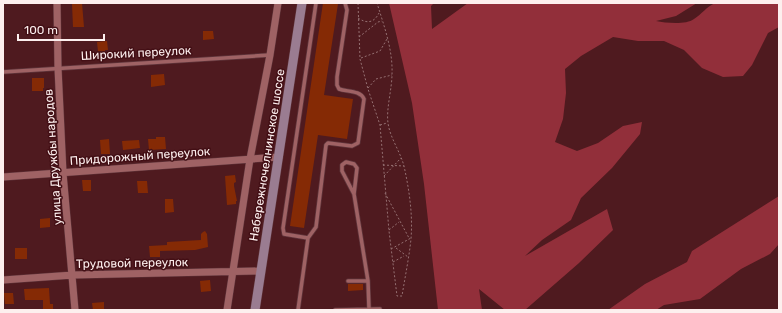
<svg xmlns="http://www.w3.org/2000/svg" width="782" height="313" font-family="Rubik,sans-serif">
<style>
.forest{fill:#922f3a}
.building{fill:#852a05}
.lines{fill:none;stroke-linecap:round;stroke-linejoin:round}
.service-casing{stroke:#5f353b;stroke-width:5}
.minor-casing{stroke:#5f353b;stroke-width:8}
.secondary-casing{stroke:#5f353b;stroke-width:10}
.path{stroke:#957072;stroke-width:1;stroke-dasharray:2 2;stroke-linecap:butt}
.service{stroke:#9f6264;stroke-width:3.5}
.minor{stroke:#9f6264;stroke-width:7}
.secondary{stroke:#9a7c91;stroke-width:9}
.labels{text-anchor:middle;stroke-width:3;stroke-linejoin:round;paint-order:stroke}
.street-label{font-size:12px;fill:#fdefee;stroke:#430f15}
</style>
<rect width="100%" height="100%" fill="#4f1a1f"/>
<path class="forest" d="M389 3H434L431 6 432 29 468 3H697L676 16 656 21C666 23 686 25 694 19 702 14 706 7 715 3H779V27L768 33 752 65 743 76 723 77 702 68 684 50 664 41H638L613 37 581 56 565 69 566 93 563 119 555 142 577 151 598 143 623 126 642 122 640 134 612 168 581 198 571 220 542 240 525 256 607 209 613 230 579 263 525 310H505L479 289 482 310H438L424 184 412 103Z
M779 196V244L770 254 741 269 700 299 664 305 656 310H608L645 284 687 262 692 251Z"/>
<path class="building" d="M82 3 84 27H73L72 4Z
M323 3 338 4 324 95 353 99 347 139 318 135 304 228 290 226Z
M203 31H213L214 39 203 40Z
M107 41 108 50H105V52L98 51 97 42Z
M164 74 165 85 151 87V75Z
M32 78H44V88H43V91H32Z
M156 137H165L166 149 149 150 148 139H156Z
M109 139 110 154H101L100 140Z
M139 140 140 148 123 150 122 141Z
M235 175 236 182 234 183V186L237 201H236V204L227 205 225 176Z
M82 180H91V191H83Z
M137 181H147L148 193H138Z
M165 199H173L174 212 165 213Z
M50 218V227L40 228V219Z
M205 231 207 234 208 247 195 250 160 251V257H150L149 246 167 245V242L201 240V234L203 232Z
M15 248H27V259H15Z
M210 280 211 291 201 292 200 281Z
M348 284H363V290L348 291Z
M49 288 50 304H53V310H43V300H25L24 289Z
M4 293H13L14 304H5Z
M104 302V310H93L92 303Z"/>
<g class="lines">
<g class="service-casing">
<path id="service" d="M3 72 270 55
M346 162 354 164 357 168 354 194 342 171V165Z
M354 194 368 281 369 309
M308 238 284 234 283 228 316 3
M348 281H368
M298 310 308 238 316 227 326 145 328 143 352 146 358 143 364 99C360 90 347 92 339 89L337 85V77L347 10 345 3
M335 310 380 309"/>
</g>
<g class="minor-casing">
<path id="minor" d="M57 3 58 68 63 173 75 310
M3 177 279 157
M3 280 73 275 261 271
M227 310 250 159 270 55 278 3"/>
</g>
<g class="secondary-casing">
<path id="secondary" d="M255 310 302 3"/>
</g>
<path class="path" d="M358 3 360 59 368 89 380 125 389 231 397 296H402C405 277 409 258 411 239 413 214 409 189 404 166 400 151 390 138 388 123 386 109 392 89 392 74 393 50 384 26 377 3
M358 18C367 24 374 23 379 13
M359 37 378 22 382 21
M361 58 380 51 387 39
M368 88 376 79 392 75
M380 125 387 123
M383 165 404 166
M384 176 401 158
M385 193 409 238
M389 230 399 222
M396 248 408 257
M391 249 411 238
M393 262 404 256"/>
<use href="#service" class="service"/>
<use href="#minor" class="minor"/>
<use href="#secondary" class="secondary"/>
</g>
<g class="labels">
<g class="street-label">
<text transform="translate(136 53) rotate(-3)" y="4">Широкий переулок</text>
<text transform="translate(267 155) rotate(-81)" y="4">Набережночелнинское шоссе</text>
<text transform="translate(140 156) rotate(-4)" y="4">Придорожный переулок</text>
<text transform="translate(53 157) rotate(-94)" y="4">улица Дружбы народов</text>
<text transform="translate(132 263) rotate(-1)" y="4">Трудовой переулок</text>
</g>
</g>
<rect width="782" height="313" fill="none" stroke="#fdefee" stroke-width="8"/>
<path d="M18 34v6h86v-6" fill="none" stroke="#fdefee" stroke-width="2"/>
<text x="24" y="34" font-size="12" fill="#fdefee" stroke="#430f15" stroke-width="3" paint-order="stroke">100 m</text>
</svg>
